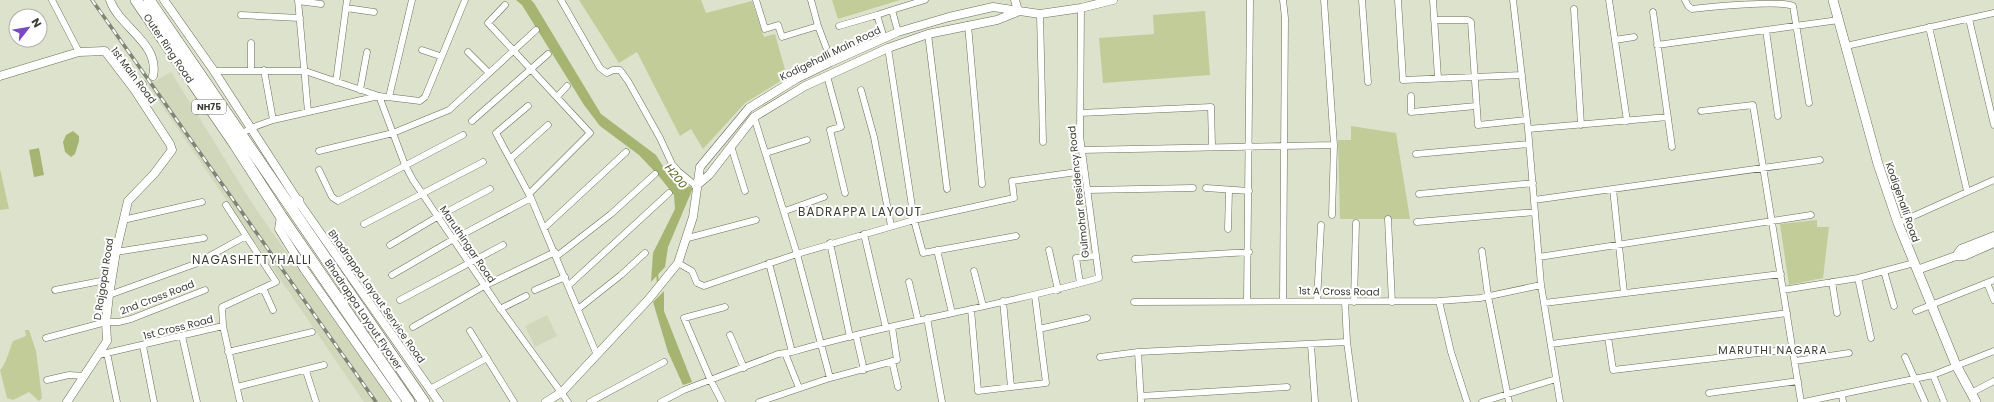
<svg xmlns="http://www.w3.org/2000/svg" width="1994" height="402" font-family="Poppins,sans-serif">
<style>
.built{fill:#d0d7ba}
.green{fill:#c1cc99}
.water{fill:#a6b471}
.lines{fill:none;stroke-linecap:round;stroke-linejoin:round}
.stream{stroke:#a6b471;stroke-width:2}
.minor-casing{stroke:#6a6f5b;stroke-width:7}
.tertiary-casing{stroke:#6a6f5b;stroke-width:9}
.secondary-casing{stroke:#6a6f5b;stroke-width:10}
.trunk-casing{stroke:#6a6f5b;stroke-width:12}
.minor{stroke:#fff;stroke-width:6}
.tertiary{stroke:#fff;stroke-width:8}
.secondary{stroke:#fff;stroke-width:9}
.trunk{stroke:#fff;stroke-width:11}
.rail-casing{stroke:#808476;stroke-width:3.5}
.rail{stroke:#fff;stroke-width:2;stroke-dasharray:6;stroke-linecap:butt}
.labels{text-anchor:middle;stroke-width:4;stroke-linejoin:round;paint-order:stroke}
.shield{fill:#fff;stroke:#757671;stroke-width:1}
.shield-label{font-size:9px;font-weight:bold;fill:#3a3c34}
.street-label{font-size:10px;fill:#3a3c34;stroke:#fff}
.water-label{font-size:11px;font-style:italic;fill:#4f5b0f;stroke:#fff}
.neighbourhood-label{font-size:11px;letter-spacing:1px;fill:#3a3c34;stroke:#fff}
.quarter-label{font-size:12px;letter-spacing:1px;fill:#3a3c34;stroke:#fff}
</style>
<rect width="100%" height="100%" fill="#dce2cb"/>
<path class="built" d="M171 72 253 205 392 402H364L148 85Z
M547 315 557 336 535 347 525 326Z"/>
<path class="green" d="M579 0H701L706 13 752 1 764 37 775 34 787 77 745 103 703 149 691 129 680 136 637 52 619 63Z
M832 0H900L838 19Z
M1205 11 1210 75 1103 83 1099 38 1154 34 1153 15Z
M1351 126 1396 133 1410 219H1340L1338 140H1351Z
M0 169 9 209 0 210Z
M1817 220V227H1829L1823 278 1789 285 1780 224Z
M25 330H29L36 351 42 398 39 401 29 392 13 400 7 398 0 370C5 367 10 348 13 341L26 336Z"/>
<path class="water" d="M516 0H531L534 3 601 114 656 155 664 168 679 182 693 188 668 247 665 267 651 282 653 253 675 209 674 195 658 175 639 155 600 126 584 105 522 5Z
M73 131 79 136V141L75 154 71 157 65 152 63 142 66 135Z
M39 148 44 175 34 177 29 150Z
M664 291V311L692 382 683 385 668 352 653 302Z"/>
<g class="lines">
<path class="stream" d="M657 273 658 283"/>
<g class="minor-casing">
<path id="minor" d="M52 0 79 52
M298 0 308 112
M561 0 600 68 607 73 613 70H620L628 81 660 138 672 164 678 171 696 186
M756 0 765 29 778 25 782 37 818 26 826 47
M811 0 818 26
M1324 0 1334 145
M1362 0 1368 82
M1398 0 1403 80 1522 75
M1433 0 1438 78
M1513 0 1528 129 1541 285 1560 402
M1609 0 1627 121
M1685 0 1688 6 1692 9C1710 7 1779 0 1793 6L1809 103
M298 1 321 4
M505 5 488 23 590 133 529 194
M346 8 374 12
M1574 9 1581 125
M892 10 925 0
M1653 12 1672 147
M1040 14 1043 142
M241 15 300 18
M1969 19 1994 125
M1434 20H1468L1471 22 1478 125 1527 120
M968 25 982 184
M839 26 877 15
M1929 27 1967 191
M1766 30 1778 116
M928 34 947 189
M884 38 877 15 892 10 898 32
M1615 40 1634 37
M251 43V70
M1657 45 1839 20
M1846 46 1994 13
M888 48 914 220 923 253 1016 236
M422 50 440 56
M468 52 489 73
M264 70 273 120
M214 71H305L379 96 420 101 425 97 465 0
M827 76 841 127 830 130 845 193
M336 82 347 0
M360 90 367 52
M861 90 874 137 891 226
M1411 96V112L1476 106
M389 97 412 0
M557 97 567 86
M528 106 496 133 531 198 597 355
M1701 111 1753 105 1801 402
M1080 113 1211 107 1212 146
M754 117 797 254 914 220 1014 198 1012 181 1084 171
M472 121 548 54
M1528 129 1668 117
M241 134 251 128 273 120 379 96 405 165 413 180 497 304 568 402
M731 146 745 191
M1081 150 1334 145 1332 215
M319 151 393 133 449 110 536 30
M766 153 807 140
M1416 154 1529 144
M510 159 548 125
M319 170 332 197 338 201 463 135
M1206 188 1249 191
M1613 189 1624 293
M1087 190 1193 188
M1419 194 1533 183
M1534 200 1820 160
M226 205 276 282 263 288
M785 211 824 197
M1388 219 1392 302
M123 220 202 202
M1417 222 1535 212
M1898 223 1994 180
M364 224 483 162
M544 228 626 152
M1228 229 1229 190
M864 234 886 328
M688 238 756 220
M830 243 850 337
M390 245 437 217 490 189
M937 250 952 313
M1049 250 1058 290
M1482 251 1488 296 1509 402
M116 252 204 238
M557 256 611 214 655 174
M1539 257 1811 215
M1135 259 1249 252
M678 263 692 271 697 283 704 286 797 254 830 378
M769 263 792 352
M974 271 983 306
M1884 271 1894 306
M392 275 452 240 531 198
M1858 278 1871 338
M909 282 918 320
M1832 282 1837 313
M1080 283 1076 258 1095 256
M1987 283 1994 300
M569 285 669 193
M55 290 111 279
M535 290 565 277
M1783 290 1858 278 1914 263
M109 295 195 264 246 236
M400 300 503 245
M1283 300 1285 18 1283 0
M1003 301 1011 387
M1247 301 1250 0
M1317 301 1321 225
M1439 301 1451 352 1467 402
M1134 302 1439 301 1480 298 1541 285
M1345 302 1347 342 1355 402
M1354 302 1356 223
M1544 303 1781 274
M500 309 526 296
M578 309 621 275 645 253
M971 309 978 391 1046 383 1035 296
M1916 311 1994 280
M927 318 942 402
M223 326 240 402
M413 327 484 286 555 252
M1039 329 1087 318
M470 331 514 402
M730 335 744 368
M856 335 864 370
M182 336 197 402
M1608 337 1613 370 1793 349
M46 338 106 322H119L131 319 205 290
M1551 344 1787 313
M1311 345 1315 402
M143 346 154 402
M228 352 312 332
M1138 352 1141 402
M107 353 117 402
M785 353 799 388
M98 355 223 326 222 307 263 288 273 310
M1100 357 1138 352 1347 342
M1905 357 1925 402
M892 361 898 387
M1795 361 1849 353
M306 371 316 402
M1933 375 1944 402
M47 380 69 375 85 376
M237 387 324 365
M430 389 487 358
M1709 393 1798 381
M1971 393 1994 381
M1842 394 1843 402
M1141 396 1287 387
M590 402 664 362
M661 402 684 390 778 354 792 352C893 322 998 307 1099 278L1080 136 1081 8
M722 402 711 381 684 318 725 307
M759 402 830 378 897 360 892 327
M1482 402 1556 379
M1804 402 1933 375 1994 351"/>
</g>
<g class="tertiary-casing">
<path id="tertiary" d="M110 0C119 27 160 43 153 76
M164 0 214 71 298 201 439 402
M1015 0 1018 11
M0 76 79 52 105 51 134 89 170 144 172 150 154 174 128 201 116 252 109 295 106 322 107 341 67 402
M134 89 142 84
M696 186 709 175 754 117 805 86 888 48 928 34 997 20 1017 12
M281 216 279 229 304 269 397 402
M1956 256 1961 249 1994 236
M1917 270 1956 256H1964L1994 243
M546 402 562 392 648 300 678 263 693 217 700 167 749 108 796 79 831 62 898 32 949 17 993 7 1040 14 1081 8 1113 0"/>
</g>
<g class="secondary-casing">
<path id="secondary" d="M1833 0 1878 164 1898 223 1956 365 1976 402"/>
</g>
<g class="trunk-casing">
<path id="trunk" d="M136 0 234 143 281 216 409 402
M149 0 424 402
M290 206 298 201"/>
</g>
<use href="#minor" class="minor"/>
<use href="#tertiary" class="tertiary"/>
<use href="#secondary" class="secondary"/>
<use href="#trunk" class="trunk"/>
<g class="rail-casing">
<path id="rail" d="M92 0 376 402"/>
</g>
<use href="#rail" class="rail"/>
</g>
<g class="labels">
<rect class="shield" x="192" y="100" width="34" height="14" rx="3"/>
<g class="shield-label">
<text x="209" y="110">NH75</text>
</g>
<g class="street-label">
<text transform="translate(169 48) rotate(56)" y="4">Outer Ring Road</text>
<text transform="translate(830 53) rotate(-26)" y="4">Kodigehalli Main Road</text>
<text transform="translate(134 75) rotate(53)" y="4">1st Main Road</text>
<text transform="translate(1078 192) rotate(-96)" y="4">Gulmohar Residency Road</text>
<text transform="translate(1903 202) rotate(71)" y="4">Kodigehalli Road</text>
<text transform="translate(468 244) rotate(56)" y="4">Maruthingar Road</text>
<text transform="translate(103 279) rotate(-81)" y="4">D Rajgopal Road</text>
<text transform="translate(1339 291) rotate(1)" y="4">1st A Cross Road</text>
<text transform="translate(377 296) rotate(55)" y="4">Bhadrappa Layout Service Road</text>
<text transform="translate(157 297) rotate(-21)" y="4">2nd Cross Road</text>
<text transform="translate(364 314) rotate(56)" y="4">Bhadrappa Layout Flyover</text>
<text transform="translate(178 327) rotate(-14)" y="4">1st Cross Road</text>
</g>
<g class="water-label">
<text transform="translate(676 176) rotate(51)" y="4">H200</text>
</g>
<g class="neighbourhood-label">
<text x="1773" y="354">MARUTHI NAGARA</text>
</g>
<g class="quarter-label">
<text x="860" y="216">BADRAPPA LAYOUT</text>
<text x="252" y="264">NAGASHETTYHALLI</text>
</g>
</g>
<g transform="translate(28 28) rotate(59)"><circle r="19" fill="#ffffff" stroke="#b0b1ae"/>
<path d="M0-3L7 15L0 10L-7 15Z" fill="#7849c1"/>
<text y="-6" font-size="11" font-weight="bold" text-anchor="middle" fill="#3a3c34">N</text>
</g>
</svg>
